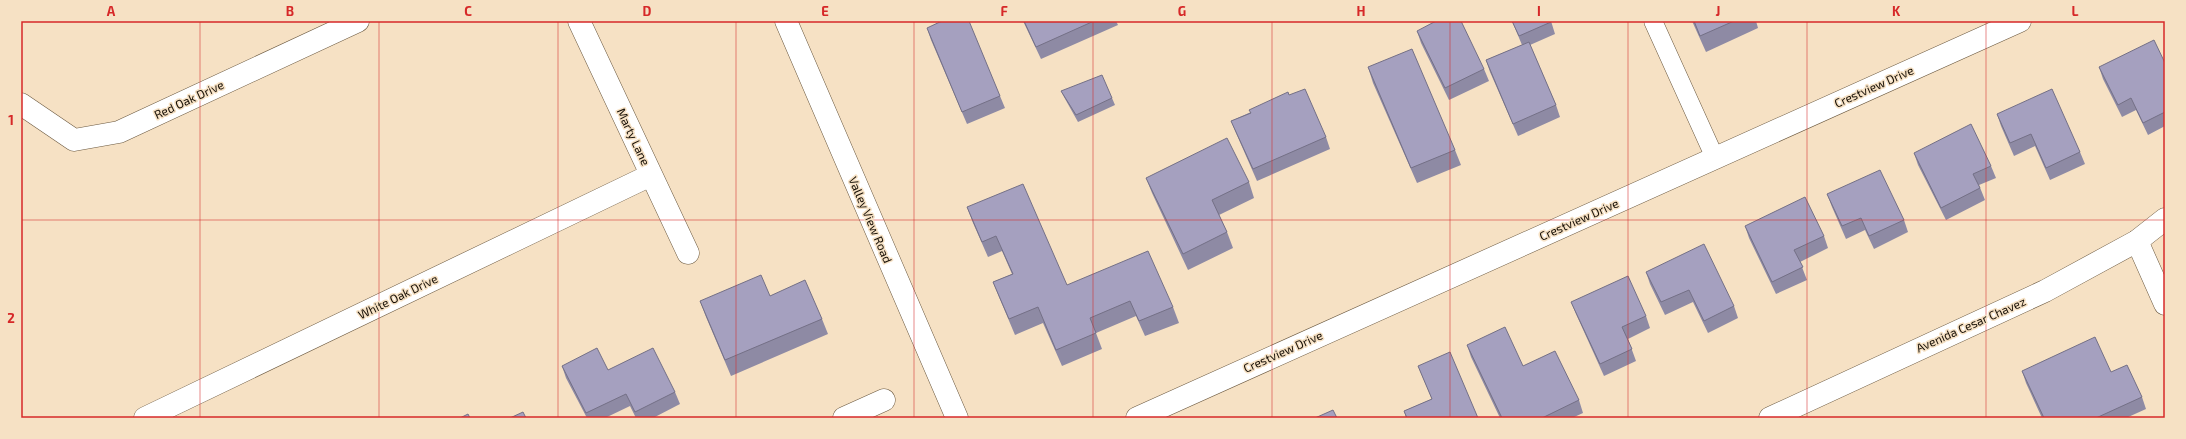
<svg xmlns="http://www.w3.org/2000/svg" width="2186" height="439" font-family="'Exo 2',sans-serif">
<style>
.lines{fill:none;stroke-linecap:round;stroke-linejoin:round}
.lane-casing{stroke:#6b5940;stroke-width:19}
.street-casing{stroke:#6b5940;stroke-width:23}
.secondary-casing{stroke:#6b5940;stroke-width:23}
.lane{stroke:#fff;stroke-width:18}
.street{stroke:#fff;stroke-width:22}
.secondary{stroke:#fff;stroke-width:22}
.wall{fill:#8e8aa4}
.building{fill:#a5a0bf;stroke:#747086}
.grid{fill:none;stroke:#d62828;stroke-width:1;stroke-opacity:0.55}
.labels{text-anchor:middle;stroke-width:3;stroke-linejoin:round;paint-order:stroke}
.street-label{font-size:12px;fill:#150e05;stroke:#f6e1c4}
.neatline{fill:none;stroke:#d62828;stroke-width:1.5}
.grid-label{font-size:13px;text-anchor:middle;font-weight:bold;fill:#d62828}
</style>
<rect width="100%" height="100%" fill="#f6e1c4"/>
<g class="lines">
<g class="lane-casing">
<path id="lane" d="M1653 21 1715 158"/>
</g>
<g class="street-casing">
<path id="street" d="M579 21 688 253
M21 104 74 140 119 132 358 21
M2137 241 2165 304
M145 418 651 175
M844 418 884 400
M1137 418 2020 21"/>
</g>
<g class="secondary-casing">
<path id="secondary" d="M786 21 957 418
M1770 418 2045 291 2137 241 2165 219"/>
</g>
<use href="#lane" class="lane"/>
<use href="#street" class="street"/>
<use href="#secondary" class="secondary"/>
</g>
<path class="wall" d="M1023 21H1116L1118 25 1041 59Z
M1512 21H1551L1555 34 1530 45 1556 105 1560 117 1518 136 1490 72 1486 60 1522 45Z
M1692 21H1756L1758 28 1706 52Z
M927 28 1000 96 1005 108 967 124 931 40Z
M1417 31 1484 69 1489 81 1449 100 1421 43Z
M2165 63V126L2148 135 2136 110 2122 117 2103 79 2099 67Z
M1368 67 1455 150 1461 165 1417 183 1373 83Z
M1061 91 1112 98 1115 105 1078 122 1064 97Z
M1289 95 1326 137 1330 149 1257 181 1236 133 1231 121Z
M1997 114 2080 152 2085 164 2050 180 2035 146 2014 156 2001 126Z
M1914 153 1991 166 1996 178 1979 185 1985 200 1946 220 1918 165Z
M1146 178 1249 182 1254 198 1219 215 1227 232 1233 248 1188 270 1152 193Z
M1827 194 1904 220 1908 232 1874 249 1865 230 1846 239 1832 207Z
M967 207 1067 285 1173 307 1179 323 1145 336 1136 316 1096 333 1102 349 1062 366 1043 323 1015 335 999 297 993 282 1012 274 1002 251 988 257 973 223Z
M1745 226 1824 236 1828 248 1800 262 1807 280 1776 294 1749 238Z
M1646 272 1734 306 1738 318 1708 333 1693 302 1665 315 1650 284Z
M770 296 822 319 828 334 731 376 706 317 700 301Z
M1571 302 1646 316 1650 328 1628 339 1636 361 1604 376 1576 314Z
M1467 345 1523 366 1579 400 1583 413 1572 418H1500L1471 357Z
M562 366 608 370 675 392 680 404 653 418H636L630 406 605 418H587L566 378Z
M1418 366 1478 418H1406L1404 411 1432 399 1423 378Z
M2022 371 2142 397 2146 409 2126 418H2042L2026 383Z"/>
<path class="building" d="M942 21H969L1000 96 962 112 927 28Z
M1024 21H1094L1036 47Z
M1436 21H1461L1484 69 1445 88 1417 31Z
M1512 21H1551V22L1519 36Z
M1694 21H1734L1700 36Z
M2154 40 2165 63V112L2143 123 2131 98 2118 105 2099 67Z
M1529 42 1556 105 1513 124 1486 60Z
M1412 49 1455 150 1411 168 1368 67Z
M1102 75 1112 98 1076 115 1061 91Z
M1305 89 1326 137 1253 169 1231 121 1251 113 1249 110 1288 92 1289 95Z
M2052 89 2080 152 2046 168 2031 134 2010 143 1997 114Z
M1971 124 1991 166 1973 174 1980 188 1941 208 1914 153Z
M1227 138 1249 182 1212 200 1227 232 1183 254 1146 178Z
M1880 170 1904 220 1869 236 1861 218 1842 226 1827 194Z
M1023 184 1067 285 1148 251 1173 307 1139 321 1130 301 1090 318 1096 333 1056 350 1038 307 1009 319 993 282 1013 274 996 236 982 242 967 207Z
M1805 197 1824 236 1794 250 1803 267 1772 282 1745 226Z
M1704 244 1734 306 1704 321 1689 290 1661 302 1646 272Z
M761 275 770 296 805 280 822 319 725 360 700 301Z
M1628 276 1646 316 1622 327 1632 349 1600 364 1571 302Z
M1505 327 1523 366 1555 351 1579 400 1542 418H1502L1467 345Z
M2095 337 2111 372 2127 365 2142 397 2096 418H2044L2022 371Z
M597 348 608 370 653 348 675 392 635 412 626 394 586 413 562 366Z
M1450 352 1478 418H1407L1404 411 1432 399 1418 366Z
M1333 410 1337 418H1315Z
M523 412 526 418H510Z
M468 414 470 418H460Z"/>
<path class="grid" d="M200 21V418M379 21V418M558 21V418M736 21V418M914 21V418M1093 21V418M1272 21V418M1450 21V418M1628 21V418M1807 21V418M1986 21V418M21 220H2165"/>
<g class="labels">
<g class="street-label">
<text transform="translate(1874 87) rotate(-24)" y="4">Crestview Drive</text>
<text transform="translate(189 100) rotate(-25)" y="4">Red Oak Drive</text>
<text transform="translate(633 137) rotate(65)" y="4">Marty Lane</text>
<text transform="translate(870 220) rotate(67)" y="4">Valley View Road</text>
<text transform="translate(1579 220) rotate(-24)" y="4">Crestview Drive</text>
<text transform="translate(398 297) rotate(-26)" y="4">White Oak Drive</text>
<text transform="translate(1971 325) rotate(-24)" y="4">Avenida Cesar Chavez</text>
<text transform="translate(1283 352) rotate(-24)" y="4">Crestview Drive</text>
</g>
</g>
<rect width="2186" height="439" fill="none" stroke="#f6e1c4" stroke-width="44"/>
<rect x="22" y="22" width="2142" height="395" class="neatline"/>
<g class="grid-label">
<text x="111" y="16">A</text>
<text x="290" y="16">B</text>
<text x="468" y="16">C</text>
<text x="647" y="16">D</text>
<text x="825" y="16">E</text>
<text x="1004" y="16">F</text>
<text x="1182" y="16">G</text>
<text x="1361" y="16">H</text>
<text x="1539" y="16">I</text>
<text x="1718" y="16">J</text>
<text x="1896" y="16">K</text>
<text x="2075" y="16">L</text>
<text x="11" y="125">1</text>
<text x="11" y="323">2</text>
</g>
</svg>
